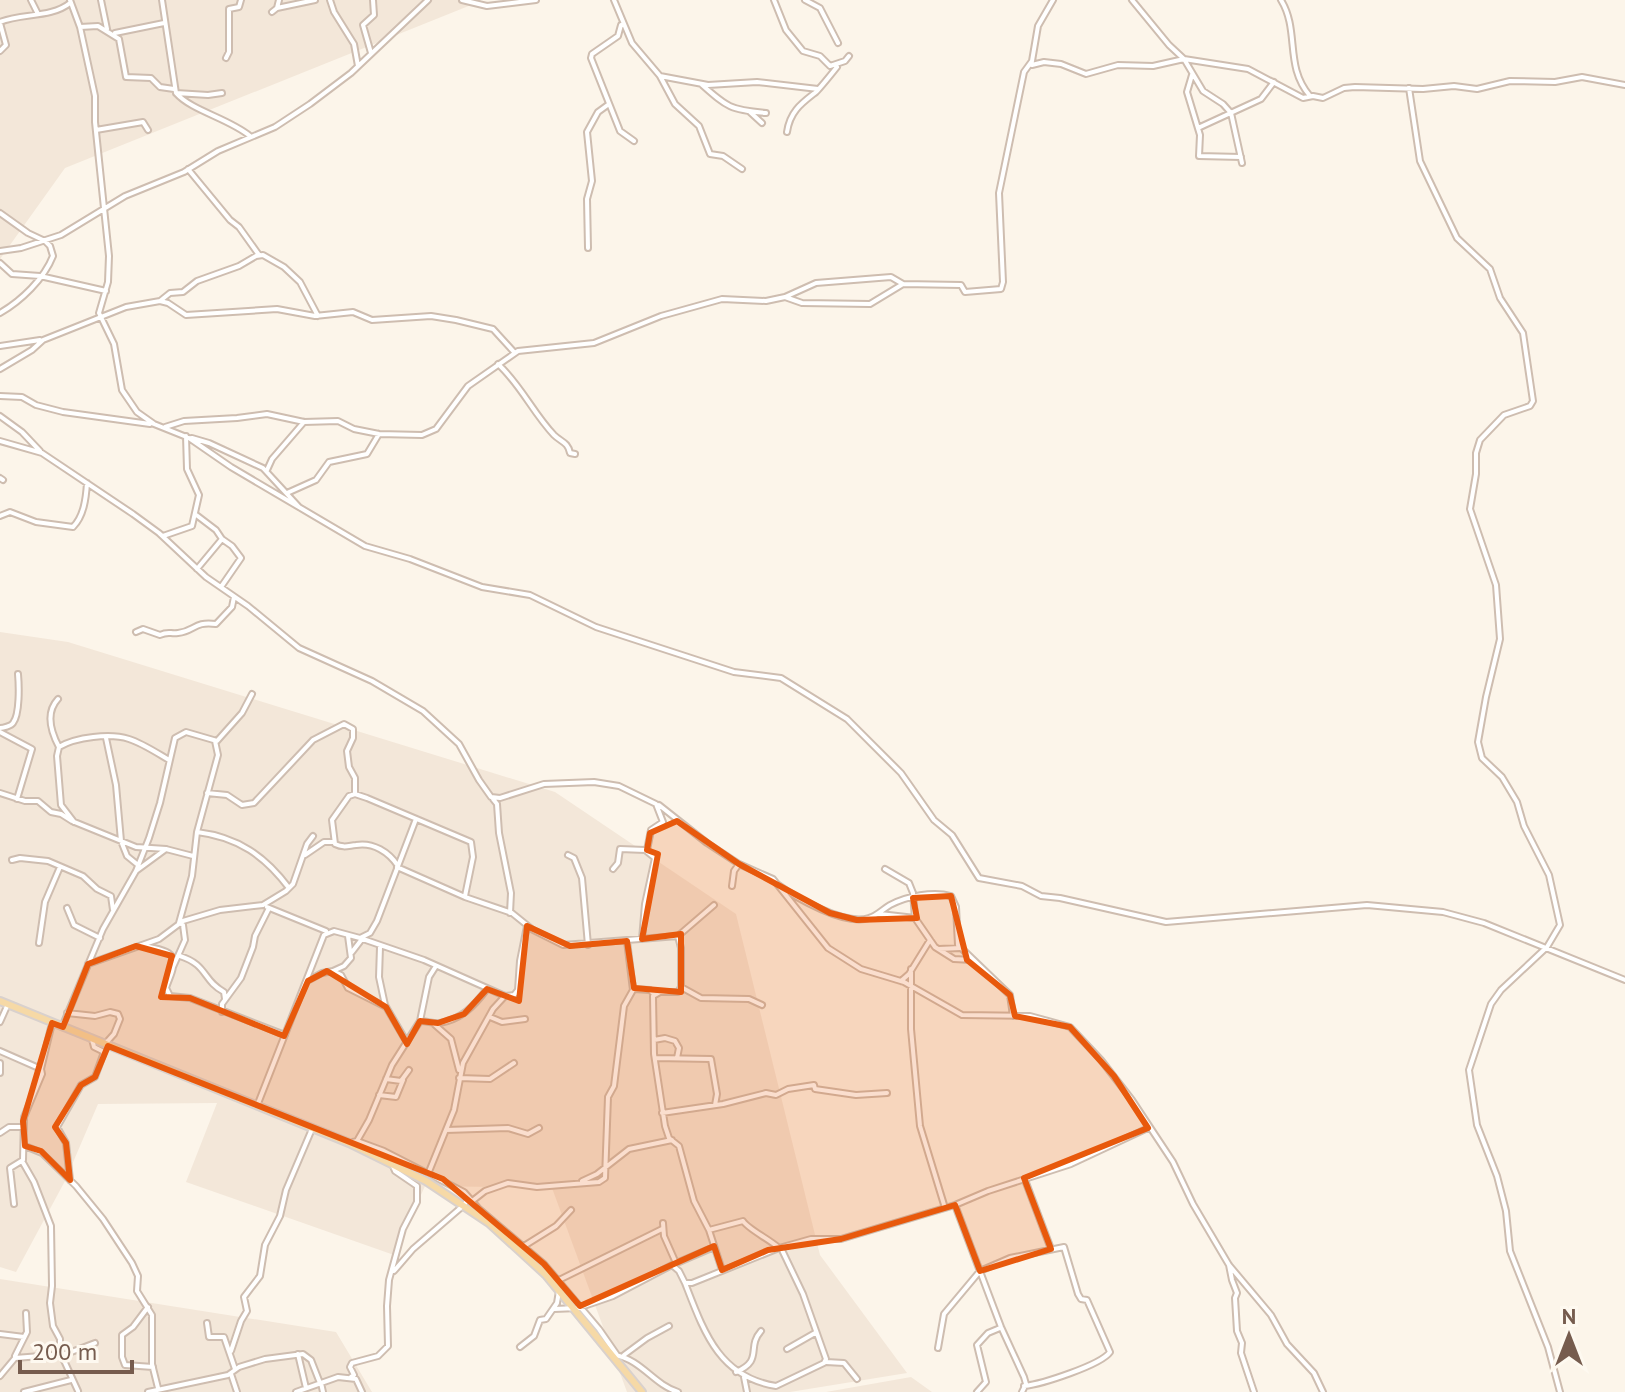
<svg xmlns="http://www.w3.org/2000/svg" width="1625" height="1392" font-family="'PT Sans',sans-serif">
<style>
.residential{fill:#f3e7d9}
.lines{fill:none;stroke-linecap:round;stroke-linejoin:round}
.minor-casing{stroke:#cebdb0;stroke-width:8}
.major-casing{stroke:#d9d1cd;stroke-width:10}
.minor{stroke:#fff;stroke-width:4}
.major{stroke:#f6d9a6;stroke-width:6}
.marked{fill:#e8590c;fill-opacity:0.2;stroke:#e8590c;stroke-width:6;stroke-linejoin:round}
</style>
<rect width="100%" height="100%" fill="#fcf5ea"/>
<path class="residential" d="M0 0H481V1L65 168 0 259Z
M0 632 68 642 555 792 736 914 820 1255 907 1373 790 1392H627L552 1188 425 1186 394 1255 186 1182 217 1103 98 1104 65 1181 16 1272 0 1267Z
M0 1279 336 1332 372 1392H0Z
M911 1377 932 1392H826Z"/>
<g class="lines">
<g class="minor-casing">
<path id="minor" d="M31 0 38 14
M70 0 80 27 95 96V122L109 256 108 282 99 313 114 344 122 390 137 412 154 424 189 438 231 467 365 546 410 559 482 587 530 595 596 627 734 672 781 678 847 719 901 773 934 820 952 835 979 878 1022 886 1041 896 1060 898 1166 922 1367 905 1443 912 1484 923 1625 980
M101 0 107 29
M162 0 176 93C192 111 228 118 250 136
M330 0 334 12 354 44 358 66
M462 0 487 6 536 0
M614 0 632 43 660 76 708 85 757 82 818 89
M774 0 786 30 803 51 820 56 830 66 845 61 849 56
M805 0 820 8 838 43
M1132 0 1169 45 1184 59 1248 69 1303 98 1313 96 1323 98 1344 88 1355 87 1423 89 1454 86 1477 89 1510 81 1555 82 1582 77 1625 85
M1281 0C1300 31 1284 66 1310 96
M277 8 315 0
M272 12 277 8 279 0
M0 22C22 13 51 18 70 3
M621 25 618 36 592 54 591 58 620 131 634 141
M80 27 98 26 119 39 126 77 151 78 160 87 174 89
M115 33 164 23
M0 51 6 45 0 23
M371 53 363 25 374 15 373 0
M226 58 229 52V9L239 7 241 0
M1032 65 1044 62 1061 64 1086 74 1118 65 1153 66 1184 59 1203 91 1223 104 1231 113 1242 163
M1192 75 1187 92 1200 135 1199 156 1241 157
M660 76 675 104 699 126 710 154 723 156 742 169
M701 84C727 107 730 110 766 113
M1409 88 1420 161 1457 238 1490 269 1500 298 1523 333 1533 401 1530 406 1504 415 1480 440 1476 453V474L1470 509 1496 585 1500 639 1486 697 1478 742 1482 758 1502 777 1517 802 1524 826 1549 875 1560 925 1547 947 1501 990 1491 1004 1469 1070 1477 1125 1497 1176 1506 1211 1510 1251 1548 1347 1560 1392
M176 93 208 95 222 93
M750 112 762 123
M1198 128 1261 99 1274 82
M96 130 143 122 148 130
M787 132C790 111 802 103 816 92 820 88 833 72 837 67
M188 169 230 220 239 227 259 255
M0 213 28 233 45 241 50 246 53 256C44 279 21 301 0 313
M588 248 587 199 592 181 587 132 598 112 609 104
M0 251 21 248 61 235 125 196 184 172 218 151 275 127 310 104 351 73 428 0
M0 263 12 274 40 276 106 291
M785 297 802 303 870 304 903 284
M160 301 170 293 183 292 197 281 239 266 256 256 263 255 284 267 300 282 318 316
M0 346 40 340
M498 364C521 385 533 413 554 435 561 442 568 442 570 453L575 454
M0 369 32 350 43 340 126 307 160 301 168 303 186 315 277 309 315 316 353 312 372 320 431 316 456 320 493 329 514 352
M0 396 22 397 36 405 63 412 150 424
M0 416 22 432 40 451
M165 427 184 421 237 418 267 414 304 422 338 421 354 429 379 434 422 435 436 429 468 386 518 351 594 343 661 316 722 299 766 301 785 297 816 283 891 277 903 284 961 285 965 292 1001 289 1003 282 999 193 1024 72 1032 61 1038 26 1053 0
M192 438 209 443 263 468 299 507
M0 441 42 453 133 514 159 533 206 577 248 606 299 648 372 681 423 711 459 744 479 780 491 797 500 798 544 784 594 782 619 786 656 804 663 822 651 830 647 850
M267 470 272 459 304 422
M0 478 3 480
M287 493 316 480 329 462 367 454 379 434
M195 514 216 530 222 539 197 569
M0 516 10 512 36 522 73 527C84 516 86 498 87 483
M163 536 192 526 199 495 187 469 186 436
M221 587 241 558 232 546 222 539
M136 632 143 629 160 635C168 631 170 634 178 633 195 631 194 621 216 624L232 607 234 597
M58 699C45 713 51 732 59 747
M0 728C3 728 11 726 13 723 20 714 19 685 18 674
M0 732 32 749 17 799
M106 738 116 785 121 841 127 856 138 865
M0 793 25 801H38L51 812 61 814 72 821 136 847 166 849
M207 793 227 795 242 805 254 803 313 740 344 724 353 729V738L347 751 349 767 355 778V794
M493 799 497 804 499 833 511 893 510 913
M659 805 707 843 739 864
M74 822 61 805 57 756 59 747C76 737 110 733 129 739 142 743 157 753 169 760
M197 832C238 837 265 856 289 888
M305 855 324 842H334
M568 855 574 858 582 878 588 945
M12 860 20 858 48 861 83 876 97 889 111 896 113 910
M398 866C389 852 373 842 356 845 347 846 344 848 335 844L332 820 349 796 355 794 367 798 471 842 473 857 465 896
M397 867 465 897 512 913 533 930 563 945 678 936 681 948V987L701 998 749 999 762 1005
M613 869 618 863 620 849 645 850 655 858 645 904 642 939
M885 869 909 883 913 893 915 918 935 947 954 959 972 960
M136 871 166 849 193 856
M777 884C796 898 845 926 869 918 877 916 883 909 890 905 907 896 933 891 951 896L956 907 958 945 1010 995 1013 1016
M732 886 734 871 739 864 773 879 828 948 861 969 904 982 962 1015 1030 1016 1070 1027 1101 1060 1132 1100 1173 1162 1193 1204 1229 1265 1271 1315 1287 1344 1314 1373 1323 1392
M267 907 326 931
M67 908 74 925 100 938
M880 914 915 918
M678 936 714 905
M360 938 424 960 505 996
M39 943 45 902 60 867
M143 945C155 950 177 948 173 967 172 974 168 981 166 988L170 996 190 998 285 1035
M380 947 379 977 385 1005 406 1041
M939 949 960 948
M352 952 362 939
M180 956C208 965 202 980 224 992L225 999
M88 964 159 939 183 921 220 910 263 905 286 891 293 884 307 844 313 836
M173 967 185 940 183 925 179 923 192 876 197 832 218 755 215 741
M911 969V1029L920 1126 945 1208
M333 971 344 966 351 958 348 936
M309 980 322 973 333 971 341 975 348 988 384 1006
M901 981 909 974 930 940
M681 987 678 992H660L653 996 654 1054 665 1126 669 1138 679 1146 694 1201 709 1230 722 1270
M634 989 650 990 654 994
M222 1012V1004L241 978 253 947 255 936 269 908
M67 1013 95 1016 110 1012 118 1014 120 1019 114 1034 105 1044
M490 1017 502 1022 525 1019
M420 1021C427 1021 434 1024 440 1023 462 1019 474 1006 487 989
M0 1022 8 1004
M434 1024 451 1039 459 1070
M62 1027 103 929 136 871 149 838 160 803 175 738 186 732 217 741 242 713 252 694
M654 1040 665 1038 675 1041 679 1048 677 1058
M0 1051 41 1069 42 1074 24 1117 23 1160 10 1168 14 1204
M655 1058 711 1059 717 1094 715 1105
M0 1063V1073
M41 1069 52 1023
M459 1078 490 1079 514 1063
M386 1079 401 1081 409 1070
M379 1095 396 1097 403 1080
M257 1106 324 935 334 931 360 938 370 933 377 921 416 819
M662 1113 723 1104 766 1093 776 1095 788 1089 814 1085 815 1089 856 1095 887 1093
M446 1130 508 1128 528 1134 539 1128
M0 1133 9 1127H23
M357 1141 369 1120 392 1065 420 1021 429 977 436 966
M349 1143 357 1141 384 1151 464 1192 478 1208 544 1264 599 1329 617 1355
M25 1146 42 1153 76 1186 103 1219 132 1263 138 1276 137 1291 152 1315V1364L158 1388
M22 1161 34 1182 51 1226 52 1286 50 1303 53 1326 60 1339V1354
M428 1174 454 1110 463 1063 493 1009 505 996 514 995 518 990 520 961 527 926
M70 1180 66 1143 57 1127 81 1085 95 1077 104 1052 94 1047 92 1039
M1025 1180 1051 1249
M582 1181 597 1174 629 1149 672 1140
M471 1202 485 1191 508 1183 537 1187 599 1182 605 1178 608 1097 614 1086 624 1006 633 990 627 941
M955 1205 1001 1327 1024 1377 1026 1384 1022 1392
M663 1223 664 1236 676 1263
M709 1230 743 1221C748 1229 769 1239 779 1248
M524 1246 556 1226 571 1210
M672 1265 714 1247
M1229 1265 1232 1280 1237 1293 1235 1298 1237 1331 1242 1343 1241 1353 1254 1392
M394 1271 413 1249 464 1205 468 1199
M559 1280 662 1229
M685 1283C704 1332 719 1377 776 1386L824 1363 826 1359 803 1294 781 1248
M148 1307 133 1327 122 1335V1357L125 1365 153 1367
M554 1309 578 1308 613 1296 672 1265 679 1271 685 1283H692L779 1248 811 1239H841L955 1205 988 1191 1071 1164 1148 1128
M207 1323 209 1337H224L235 1369
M0 1334 24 1337
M520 1347 534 1336 540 1320 546 1319 557 1303 559 1291
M938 1348 944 1314 980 1271 1010 1258 1064 1247 1078 1294 1081 1299 1087 1300 1110 1352C1101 1365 1042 1384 1024 1386
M787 1349 815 1333
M231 1351 241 1321 247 1311 244 1297 260 1276 265 1245 280 1216 286 1190 312 1129
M61 1354 78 1391
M298 1354 306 1388
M615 1355C642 1360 653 1384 678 1392
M624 1355 647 1338 669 1326
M15 1356 27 1332 26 1313
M826 1362 844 1363 857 1379
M736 1372C764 1360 746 1348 761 1331
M231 1374 237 1392
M0 1376 15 1358 66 1354 95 1343
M351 1377 354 1375 350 1367 352 1363 378 1356 388 1346 387 1306 389 1280 403 1229 417 1202V1186L395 1171 393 1166
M744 1377 747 1392
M321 1383 323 1392
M24 1392 71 1380
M148 1392 228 1375 239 1367 265 1359 303 1354 311 1360 320 1383
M296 1392 338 1377 356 1379 362 1392
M977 1392 986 1382 977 1345 988 1333 1000 1328"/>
</g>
<g class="major-casing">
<path id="major" d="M0 1001 349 1143 426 1181 489 1223 546 1275 642 1392"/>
</g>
<use href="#minor" class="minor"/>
<use href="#major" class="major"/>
</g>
<path class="marked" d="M677 821 739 864 830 913 857 920 917 918 913 898 951 896 967 960 1010 995 1015 1016 1070 1027 1114 1076 1148 1128 1024 1178 1051 1249 980 1271 955 1205 841 1239 768 1250 722 1270 714 1246 580 1306 544 1264 443 1179 108 1046 95 1077 81 1085 55 1127 66 1143 70 1180 41 1151 25 1146 23 1121 52 1023 63 1027 88 964 136 946 172 956 161 997 190 998 284 1036 308 981 327 971 386 1007 407 1044 420 1021 438 1023 464 1014 487 989 519 1001 527 926 570 946 627 941 634 988 681 992V934L642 939 658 854 647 850 650 833Z"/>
<g transform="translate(1569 1336)" stroke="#fef9f0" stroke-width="6" paint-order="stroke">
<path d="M0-6L14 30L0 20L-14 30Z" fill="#765c4e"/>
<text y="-12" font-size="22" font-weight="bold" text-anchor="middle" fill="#765c4e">N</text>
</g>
<path d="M20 1360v12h112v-12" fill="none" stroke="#765c4e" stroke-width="4"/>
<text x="32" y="1360" font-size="24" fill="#765c4e" stroke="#fef9f0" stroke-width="6" paint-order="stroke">200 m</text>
</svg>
